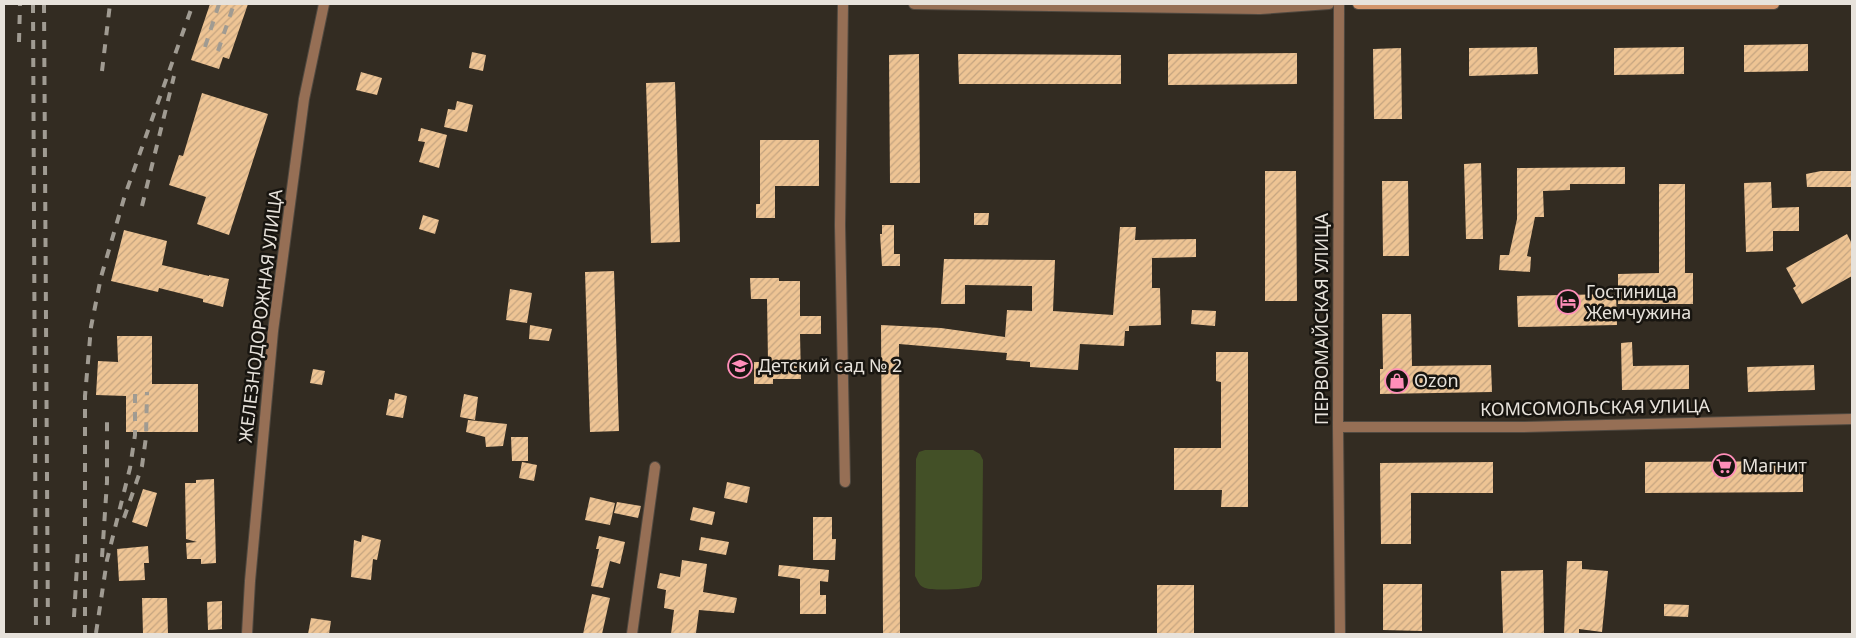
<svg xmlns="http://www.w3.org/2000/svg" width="1856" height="638" font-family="'Noto Sans',sans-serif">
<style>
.green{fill:#435027}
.building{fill:url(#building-hatch)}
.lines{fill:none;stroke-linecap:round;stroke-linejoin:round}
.street-casing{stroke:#504940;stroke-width:12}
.secondary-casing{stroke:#504940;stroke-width:12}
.street{stroke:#966f55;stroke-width:10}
.secondary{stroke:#d2946a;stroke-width:10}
.rail{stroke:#a09b92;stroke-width:4;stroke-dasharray:9 9;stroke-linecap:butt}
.labels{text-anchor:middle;stroke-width:5;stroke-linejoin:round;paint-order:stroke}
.poi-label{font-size:18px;fill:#e7e2db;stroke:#181510;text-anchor:start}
.street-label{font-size:18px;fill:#e7e2db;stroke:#181510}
</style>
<defs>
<pattern id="building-hatch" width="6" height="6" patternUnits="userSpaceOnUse" patternTransform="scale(1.25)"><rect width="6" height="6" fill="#eec494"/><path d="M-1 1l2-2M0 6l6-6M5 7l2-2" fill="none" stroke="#c4a480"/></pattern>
</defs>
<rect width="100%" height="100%" fill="#332c22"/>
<path class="green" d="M925 450H973L980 454 983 460 982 579 979 586C970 589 934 591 925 588 919 586 918 581 915 576L916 459 919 452Z"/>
<path class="building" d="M210 4H248L229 59 223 57 219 69 191 60Z
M1808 44V71L1744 72V45Z
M1537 47 1538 74 1469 76V48Z
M1684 47V74L1614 75V48Z
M1401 48 1402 119H1374L1373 49Z
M472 52 486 55 483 71 469 68Z
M1297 53V84L1168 85V54Z
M919 54 920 183H890L889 55Z
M958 54 1121 55V84H959Z
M361 72 382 78 377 95 356 90Z
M675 82 680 242 651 243 646 83Z
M202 93 268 114 229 235 197 224 206 197 169 185 179 155 183 156Z
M457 101 473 105 467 132 444 127 448 109 455 110Z
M421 128 447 135 439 168 419 162 425 142 418 141Z
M760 140H819V186H775V218H756V204H760Z
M1481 163 1483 239H1466L1464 164Z
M1625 167V184H1570V190L1543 191 1544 217H1535L1527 256 1531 257 1530 272 1499 270 1500 255H1509L1517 219V168Z
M1265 171H1296L1297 301H1265Z
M1821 171H1852V187H1807L1806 174Z
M1382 181H1408L1409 256H1383Z
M1771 182 1772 208 1799 207V231H1773V251L1746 252 1744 183Z
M1659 184H1685V273H1693V304H1618V274L1659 273Z
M974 213H989L988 225H974Z
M423 215 439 220 435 234 419 229Z
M882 225H894V254H900V266H882L880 234H882Z
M1120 227H1136L1135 240 1196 239V257L1152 258V288H1160L1161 325 1129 326V331H1125L1124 346 1080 344 1078 370 1030 367V362L1006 360 1007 353 899 344 900 634H883L881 325 941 328 1005 337 1007 310 1032 311V286L965 285V304H941L944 259 1055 260 1053 311 1113 315Z
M124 230 167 241 162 265 209 276V275L229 279 223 307 203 302V299L159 288 158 292 111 281Z
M1847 234 1852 244V276L1802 304 1793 288 1796 286 1786 268Z
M614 271 619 431 590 432 585 272Z
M750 278H779V281H800V316H821V334H800L801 379H773V384H754V362H768L767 299H751Z
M510 289 532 293 527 323 506 320Z
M1616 294 1617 325 1518 327 1517 296Z
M1192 310 1216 311 1215 326 1191 324Z
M1382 314H1411L1412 366 1491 365 1492 392 1380 394V369H1383Z
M530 325 552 329 549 341 529 339Z
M117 336H152V384H198V432H126V396L96 395 98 361 118 362Z
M1632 342 1633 366 1689 365V389L1622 390 1621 343Z
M1216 352H1248V507H1221L1222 490H1174V448H1221V382L1216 381Z
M1814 365 1815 390 1748 392 1747 367Z
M313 369 325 371 322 385 310 383Z
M395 393 407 396 403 418 386 415 389 399 394 400Z
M464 394 478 397 475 420 460 417Z
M468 420 507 424 503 446 486 447 485 437 466 432Z
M511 437H528V461H512Z
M1803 461V492L1645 493V462Z
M522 462 537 465 534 481 519 478Z
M1493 462V493H1411V544H1381L1380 463Z
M214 479 216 563 201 564V559H187L186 543 197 542 186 539 185 483H196V480Z
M727 482 750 487 747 503 724 498Z
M143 489 157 493 147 527 132 522Z
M590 497 615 503 610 525 585 520Z
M617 502 641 506 638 518 614 513Z
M693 507 715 512 712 525 690 520Z
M813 517H832V539H836L835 560H813Z
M362 535 381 540 377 560 373 559 371 580 351 577 354 540 361 542Z
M599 536 625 542 620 564 610 561 603 588 591 586 599 549H596Z
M701 537 729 542 726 555 699 550Z
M148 546 149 563H144L145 580 119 581 117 549Z
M682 560 707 564 703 592 737 598 734 613 699 610 696 633 671 634 674 610 664 608 666 590 657 588 660 573 680 577Z
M1567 561H1582V569L1608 571 1602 632 1579 629V634H1564Z
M779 565 829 570 828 582 820 581V595H826V614H800V579L778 576Z
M1543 570 1544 634H1503L1501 571Z
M1383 584H1422V631L1383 630Z
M1157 585H1194V634H1157Z
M592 594 610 598 602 634H583Z
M142 598H167L168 634H143Z
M222 601V629L208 630 207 602Z
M1664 604 1689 605 1688 617 1664 616Z
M311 618 331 621 329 634H308Z"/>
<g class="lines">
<g class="street-casing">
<path id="street" d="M843 4 840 225 845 482
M914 4 1260 9 1329 4
M1339 4 1338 427 1340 634
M1338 427H1521L1852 419
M247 634 250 581 273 331 304 99 324 4
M632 634 655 467"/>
</g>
<g class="secondary-casing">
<path id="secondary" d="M1358 4H1774"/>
</g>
<use href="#street" class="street"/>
<use href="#secondary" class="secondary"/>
<path class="rail" d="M33 4 36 634
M44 4 48 634
M19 42 20 4
M205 47 219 4
M218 51 234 4
M102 71 110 4
M142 206 174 76
M124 518 142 466 146 437 147 392
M102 557 107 482V416
M74 617 78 548
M96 633 107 560 130 468 135 435V393
M85 634V396L91 327 101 277 125 195 193 4"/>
</g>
<defs>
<g id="hotel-ring" transform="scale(1.25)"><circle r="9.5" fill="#181510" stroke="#ff8eb9" stroke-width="1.5"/><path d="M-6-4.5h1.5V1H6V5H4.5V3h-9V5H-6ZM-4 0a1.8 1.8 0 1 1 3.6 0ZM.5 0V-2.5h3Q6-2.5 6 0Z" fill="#ff8eb9"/></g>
<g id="school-ring" transform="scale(1.25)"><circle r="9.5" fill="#181510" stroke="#ff8eb9" stroke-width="1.5"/><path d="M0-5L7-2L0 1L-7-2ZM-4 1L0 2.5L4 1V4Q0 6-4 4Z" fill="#ff8eb9"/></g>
<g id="shop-ring" transform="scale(1.25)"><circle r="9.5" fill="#181510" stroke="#ff8eb9" stroke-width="1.5"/><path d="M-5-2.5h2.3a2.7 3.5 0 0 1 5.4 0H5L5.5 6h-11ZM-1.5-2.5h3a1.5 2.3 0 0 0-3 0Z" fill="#ff8eb9"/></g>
<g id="supermarket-ring" transform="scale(1.25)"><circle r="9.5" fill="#181510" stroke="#ff8eb9" stroke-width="1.5"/><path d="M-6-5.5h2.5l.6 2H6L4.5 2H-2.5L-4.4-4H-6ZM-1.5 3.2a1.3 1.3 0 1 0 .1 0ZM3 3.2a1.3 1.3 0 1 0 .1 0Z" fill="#ff8eb9"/></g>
</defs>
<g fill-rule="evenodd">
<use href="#hotel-ring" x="1568" y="302"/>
<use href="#school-ring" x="740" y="366"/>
<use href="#shop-ring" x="1397" y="381"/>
<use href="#supermarket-ring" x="1724" y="466"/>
</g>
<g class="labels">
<g class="poi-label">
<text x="1586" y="298">Гостиница<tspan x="1586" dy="21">Жемчужина</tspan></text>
<text x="758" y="372">Детский сад № 2</text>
<text x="1414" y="387">Ozon</text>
<text x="1742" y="472">Магнит</text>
</g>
<g class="street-label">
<text transform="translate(261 316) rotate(-83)" y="6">ЖЕЛЕЗНОДОРОЖНАЯ УЛИЦА</text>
<text transform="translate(1322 319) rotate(-90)" y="6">ПЕРВОМАЙСКАЯ УЛИЦА</text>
<text transform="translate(1595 408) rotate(-1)" y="6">КОМСОМОЛЬСКАЯ УЛИЦА</text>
</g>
</g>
<rect width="1856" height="638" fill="none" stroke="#e7e2db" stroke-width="10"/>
</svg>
